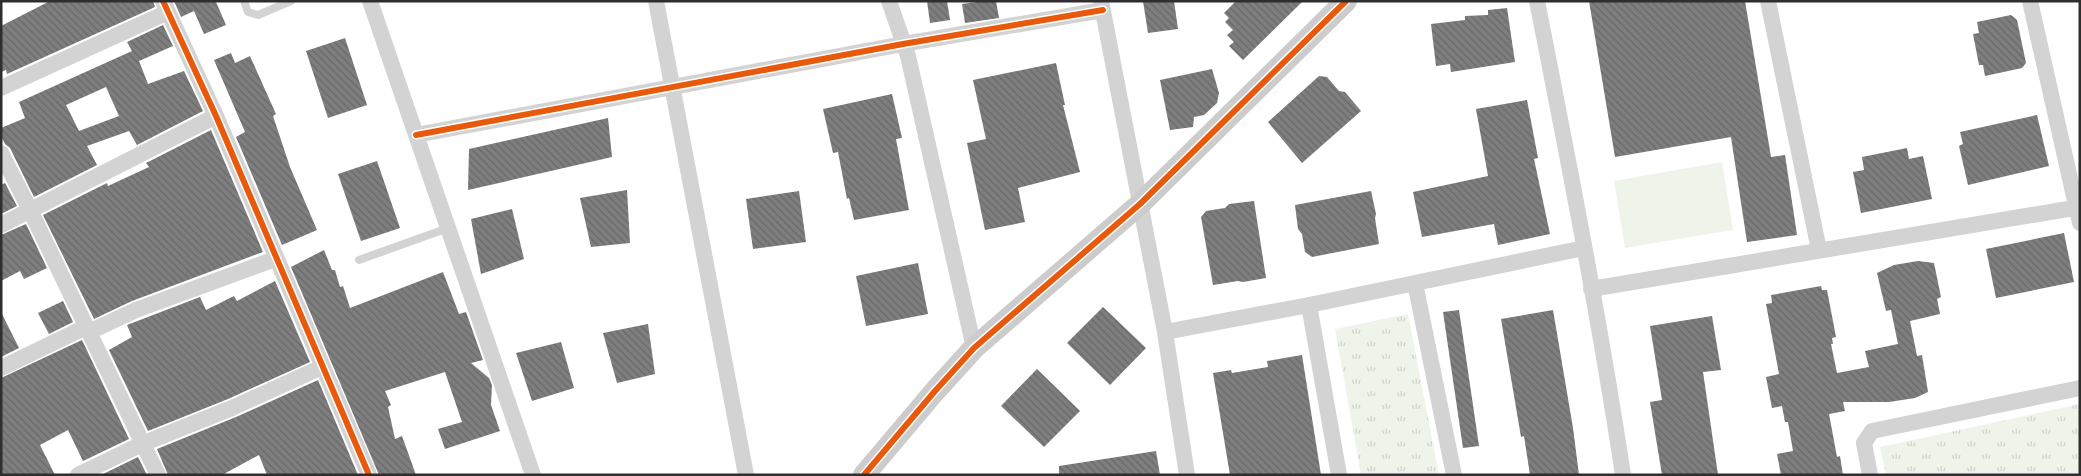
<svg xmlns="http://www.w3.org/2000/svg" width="2081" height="476" font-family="Mulish,sans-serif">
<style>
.grass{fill:url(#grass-tufts)}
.pitch{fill:#eff4eb}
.building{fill:url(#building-back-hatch);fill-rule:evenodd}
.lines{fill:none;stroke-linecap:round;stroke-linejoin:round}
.lane{stroke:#d3d3d3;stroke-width:8}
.street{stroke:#d3d3d3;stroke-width:16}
.secondary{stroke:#ccc;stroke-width:22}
.cycleway-casing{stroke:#fff;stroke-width:9}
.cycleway{stroke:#e8590c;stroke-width:6}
</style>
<defs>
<pattern id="grass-tufts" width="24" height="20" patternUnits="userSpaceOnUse" patternTransform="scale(1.25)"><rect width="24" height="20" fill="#eff4eb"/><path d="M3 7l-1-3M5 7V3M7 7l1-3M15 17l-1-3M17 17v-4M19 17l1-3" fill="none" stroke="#cdd2ca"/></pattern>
<pattern id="building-back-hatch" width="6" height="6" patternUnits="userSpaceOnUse" patternTransform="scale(1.25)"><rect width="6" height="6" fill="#7e7e7e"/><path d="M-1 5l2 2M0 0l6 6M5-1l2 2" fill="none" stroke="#686868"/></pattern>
</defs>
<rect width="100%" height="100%" fill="#fff"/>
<path class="grass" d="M1408 314 1439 475H1361L1335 329Z
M2080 404V475H1886L1880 447Z"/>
<path class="pitch" d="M1722 162 1733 230 1625 248 1614 181Z"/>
<path class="building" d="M50 1H153L155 7 7 74 6 70 1 72V26Z
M174 1H218L216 2 226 25 204 34 194 11 181 17Z
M927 1H947L950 20 930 23Z
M984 1H996L999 18 965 23 962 4Z
M1143 1H1174L1178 29 1148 33Z
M1236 1H1303L1243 60 1229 46 1234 42 1227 35 1233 30 1225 22 1229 18 1224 13Z
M1589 1H1745L1771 157 1785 155 1797 235 1747 242 1731 137 1615 157Z
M1507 8 1515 62 1451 72 1450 64 1436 66 1431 24 1465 20V16L1488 15V10Z
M2011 15 2017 20 2026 63 2022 68 1985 76 1983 65H1979L1973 34 1979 33 1977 22Z
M163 25 173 46 139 61 148 84 184 71 203 111 137 145 129 131 87 146 97 165 34 197 10 148 5 144 1 136V128L25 118 19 102 132 51 127 42ZM106 87 119 116 79 131 66 105Z
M345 38 367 105 328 118 306 51Z
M231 53 235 63 250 56 276 114 273 116 290 167 317 230 282 245 236 137 245 132 214 60Z
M1056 63 1065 105H1063L1080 172 1018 188 1025 222 985 230 967 143 986 139 973 80Z
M1212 69 1219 93 1217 103 1204 115 1194 117 1193 127 1170 130 1160 80Z
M1319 76 1327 77 1339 91 1345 92 1361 111 1302 163 1268 122Z
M892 94 902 138 896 139 909 210 854 220 849 198 847 199 838 152 833 153 823 109Z
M1527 100 1538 158 1534 159 1550 234 1498 245 1494 224 1422 237 1413 192 1488 176 1476 109Z
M2037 115 2049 166 1968 185 1959 146 1963 144 1960 132Z
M608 118 612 157 468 190 469 149Z
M211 130 263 252 132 301 94 319 43 215 107 183 108 186 149 167 146 163Z
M1907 148 1909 159 1923 156 1932 199 1861 213 1853 172 1864 170 1862 157Z
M377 161 400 228 361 241 338 174Z
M5 183 17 206 1 214V185Z
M627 190 630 243 591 247 580 198Z
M799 191 806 242 753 249 746 199Z
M1371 191 1376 214 1375 218 1379 244 1312 257 1305 252 1302 234 1298 229 1295 205Z
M1254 201 1266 278 1243 282 1238 281 1213 285 1201 217 1206 211 1225 208 1229 204Z
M512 209 524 259 481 274 471 219Z
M26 224 47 268 24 279 20 271 1 281V235Z
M2064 233 2074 282 1996 298 1986 249Z
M324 250 332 270H335L340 287 343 286 350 308 443 272 459 314 466 312 483 360 471 363 489 378 492 385 491 405 500 431 445 449 438 429 462 422 445 372 385 391 391 405 388 407 395 439 402 436 416 475H379L291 267Z
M1918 261 1934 263 1941 297 1937 299 1940 314 1910 321 1917 356 1922 355 1928 392 1915 398 1889 402H1843L1845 411 1829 414 1837 457 1840 456 1843 475H1781L1777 454 1793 451 1788 422H1785L1782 406 1772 408 1766 377 1779 374 1766 304 1772 303 1771 295 1821 286 1822 290H1827L1836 337 1832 338 1833 344H1831L1837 373 1869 367 1865 351 1898 344 1891 310 1886 311 1877 273 1894 265Z
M918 263 928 314 866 326 856 276Z
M275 281 310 362 228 399 148 431 109 350 132 337 127 325 200 297 206 310 234 296 237 301Z
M63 301 73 322 49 334 38 313Z
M1103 307 1146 348 1110 385 1067 343Z
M1459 310 1479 446 1463 448 1443 312Z
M1553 310 1573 428 1579 475H1530L1524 436 1521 437 1501 319Z
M1 312 19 348 1 357Z
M1712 316 1721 370 1703 372 1718 475H1662L1650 402 1662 400 1650 326Z
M648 324 655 374 617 383 603 333Z
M82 340 129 439 83 461 68 430 40 445 55 475H1V378Z
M561 342 574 388 532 401 516 353Z
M1302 355 1321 475H1230L1213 373 1231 370 1232 373 1268 367 1267 361Z
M1037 369 1080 411 1044 447 1001 406Z
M318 380 358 475H267L259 455 222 475H168L157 449 236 417Z
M1156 451 1160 475H1059V466Z
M138 457 147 475H101Z"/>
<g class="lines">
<path class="lane" d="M244 1 248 12 258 15 291 1
M359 260 448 228"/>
<path class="street" d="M163 1 216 116 369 475
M370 1 533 475
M656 1 746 475
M889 1 908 56 974 348
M1101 1 1165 332 1187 475
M1537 1C1568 159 1599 316 1623 475
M1768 1 1819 250
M2030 1 2080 223
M1 88 168 12
M416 135 903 44 1103 10
M1 153 30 210 158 475
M1 225 216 116
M1415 283 1454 475
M1591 289 2080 207
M1309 305 1339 475
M89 332 136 310 275 259
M1165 332 1309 305 1584 248
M1 368 86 327
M78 475 142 444 232 408 322 367
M1870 475 1864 443 1872 431 2080 388"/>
<path class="secondary" d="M864 475 935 391 974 348 1140 204 1346 1"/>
<g class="cycleway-casing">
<path id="cycleway" d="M163 1 216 116 369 475
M416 135 903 44 1103 10
M864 475 935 391 974 348 1140 204 1346 1"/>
</g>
<use href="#cycleway" class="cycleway"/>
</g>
<rect width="2081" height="476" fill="none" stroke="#2e2e2e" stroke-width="5"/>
</svg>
